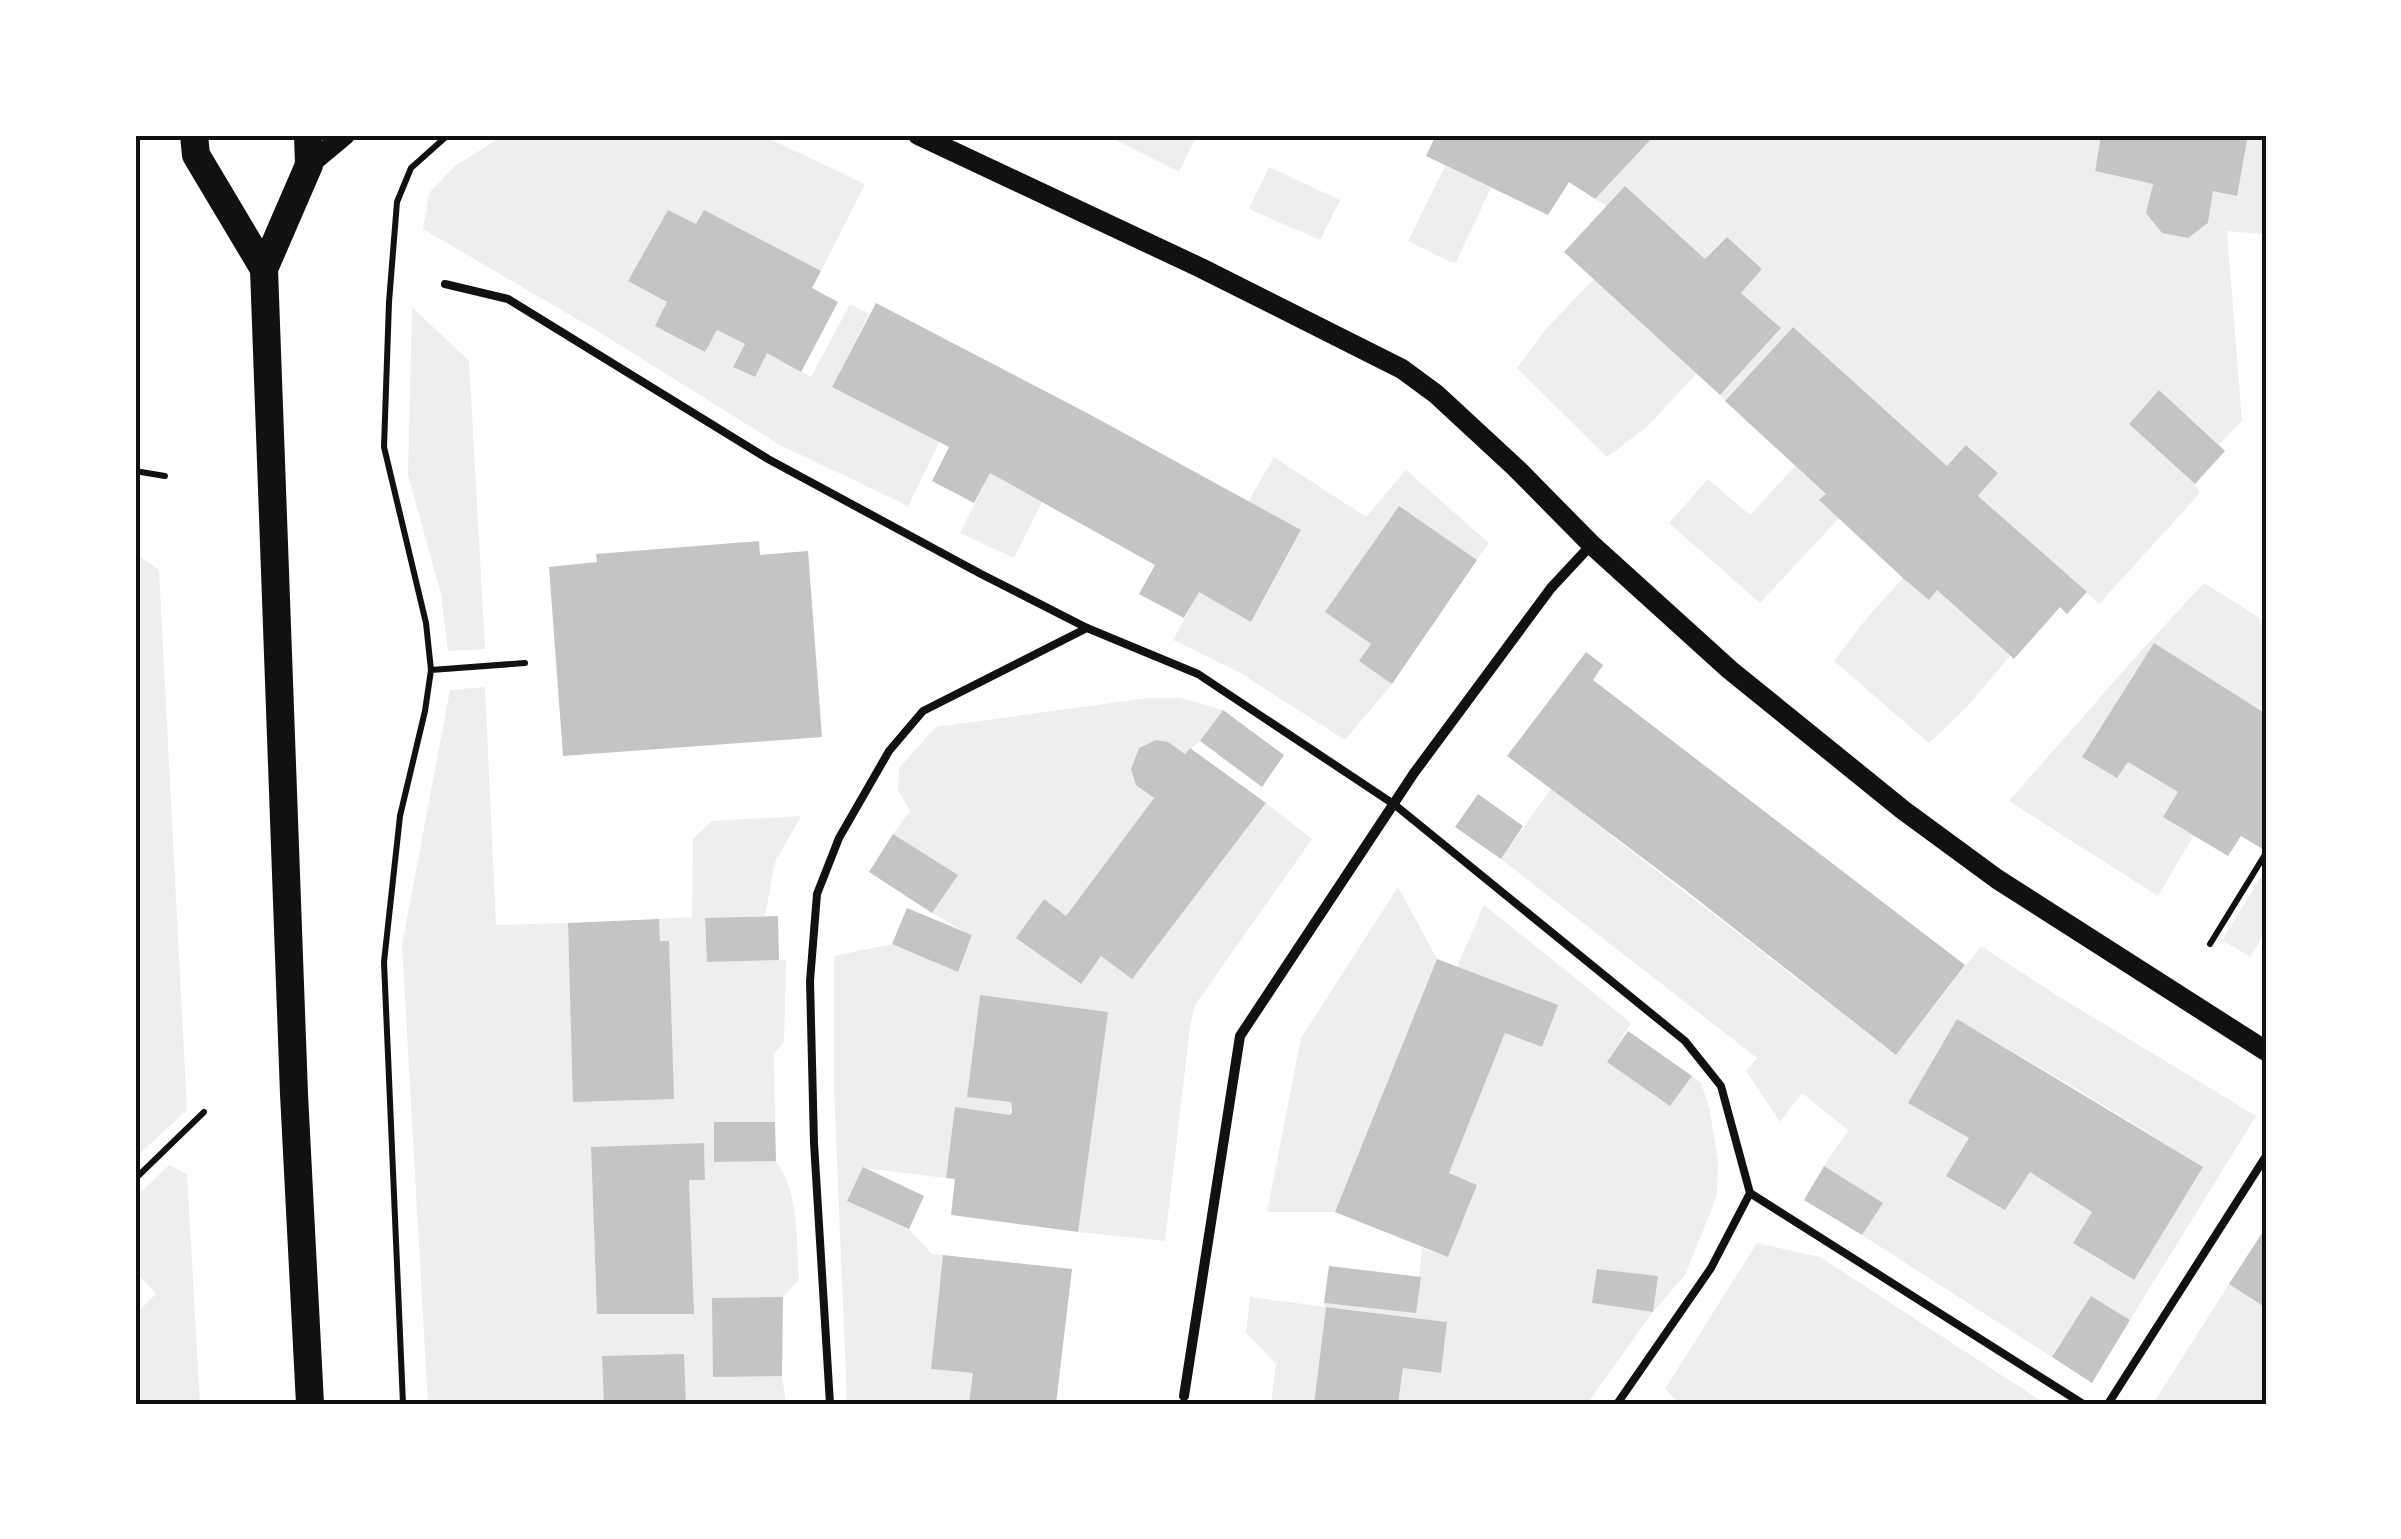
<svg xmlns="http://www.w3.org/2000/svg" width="2401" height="1539" font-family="Literata,serif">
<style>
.green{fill:#eee;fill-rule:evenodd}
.building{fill:#c4c4c4}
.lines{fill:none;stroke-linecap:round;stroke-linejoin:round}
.path{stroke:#111;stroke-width:6}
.service{stroke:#111;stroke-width:8}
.minor{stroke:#111;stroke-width:10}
.secondary{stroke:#111;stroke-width:20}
.trunk{stroke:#111;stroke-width:28}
.neatline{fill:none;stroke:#111;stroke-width:4}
</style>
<rect width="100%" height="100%" fill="#fff"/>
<path class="green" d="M504 135H761L865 184 821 271 658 297 667 302 656 326 705 352 717 330 745 344 733 367 754 377 767 353 811 377 850 304 869 314 832 387 940 441 908 506 778 444 594 329 423 229 429 193 455 166Z
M1106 135H1197L1179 172Z
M1655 135H2101L2095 171 2153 184 2147 213 2162 233 2188 238 2208 223 2213 191 2237 195 2248 135H2266V231L2261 234 2227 231 2242 421 2219 445 2159 391 2129 424 2195 484 2200 493 2099 604 1978 496 1997 472 1967 445 1947 466 1793 327 1725 401 1720 395 1781 328 1741 293 1762 269 1727 237 1705 259 1625 186 1607 206 1595 199Z
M1445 166 1491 188 1455 264 1408 241Z
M1269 167 1340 200 1320 240 1249 209Z
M1594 279 1697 373 1648 426 1607 457 1517 368 1545 330Z
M412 307 469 361 485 649 448 651 441 594 408 475Z
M1274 457 1366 517 1406 470 1489 543 1477 560 1400 507 1392 516 1326 612 1371 644 1392 684 1345 740 1239 672 1173 640 1199 592 1252 621 1301 531 1248 502Z
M1795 466 1826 494 1820 500 1839 518 1760 603 1669 523 1708 479 1750 515Z
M990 473 1042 502 1014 558 960 533Z
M135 553 159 570 187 1110 135 1158Z
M1903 578 1929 600 1937 590 2010 656 1966 708 1929 743 1834 661 1866 619Z
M2204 583 2266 622V714L2154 644 2128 762 2178 792 2194 835 2158 896 2009 801 2140 652Z
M485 687 496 925 568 923 574 1102 669 941H660L659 919 692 917 693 839 712 821 801 816 775 862 765 916 705 919 707 962 786 960 784 1042 774 1054 775 1122H714V1162L776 1161C800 1196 796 1239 799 1280L783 1297 713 1298V1376H782L786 1404H686L684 1355 604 1404H428L402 945 450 690ZM704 1143 705 1179 689 1180 693 1314H597L591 1148Z
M1149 698H1180L1223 710 1200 741 1185 754C1165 740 1161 738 1139 748 1129 776 1131 781 1154 798L1066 916 1043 900 1017 938 1080 984 1101 956 1131 978 1266 803 1312 839 1195 1005 1190 1027 1165 1241 1078 1232 1107 1012 980 995 967 1096 1011 1102 1010 1115 955 1108 946 1178 863 1168 848 1201 909 1229 932 1254 943 1255 931 1369 973 1373 969 1404H847L834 1088V956L892 944 957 971 972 936 932 913 957 875 893 834 910 811 898 790 899 768 936 727Z
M1551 789 1896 1055 1981 946 2053 993 2256 1116 2130 1320 2091 1296 2052 1357 1862 1235 1882 1203 1824 1166 1848 1130 1802 1093 1780 1122 1746 1071 1757 1058 1501 859ZM1958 1020 2080 1091 2203 1167 2133 1280 2073 1243 2092 1212 2030 1172 2005 1210 1947 1177 1969 1138 1909 1103Z
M2266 869V931L2250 957 2222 940Z
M1398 887 1437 959 1335 1212H1267L1301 1038Z
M1484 905 1631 1023 1608 1061 1670 1105 1692 1076 1701 1083 1709 1107 1718 1160 1717 1196 1685 1275 1653 1312 1587 1404H1398L1403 1368 1441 1372 1447 1322 1326 1307 1314 1404H1271L1276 1364 1246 1333 1250 1297 1325 1307 1324 1303 1416 1312 1422 1248 1448 1256 1477 1185 1449 1173 1505 1033 1542 1047 1557 1006 1457 967ZM1597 1269 1657 1276 1653 1312 1593 1303Z
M169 1165 187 1174 200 1404H135V1315L156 1294 135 1271V1198Z
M1757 1243 1820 1257 2046 1404H1681L1665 1389Z
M2229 1284 2266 1308V1404H2153Z"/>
<path class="building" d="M1436 135H1655L1595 199 1569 182 1548 215 1426 156Z
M2101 135H2248L2237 196 2213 191 2208 223 2188 238 2162 233 2146 213 2153 184 2095 171Z
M1625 186 1705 259 1727 237 1762 269 1741 293 1781 328 1720 395 1564 252Z
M668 210 696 224 704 210 821 271 812 288 838 302 801 372 767 353 755 377 733 367 745 344 717 330 705 352 655 326 667 302 628 281Z
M876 303 1089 414 1301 530 1251 622 1199 592 1184 618 1139 594 1155 565 990 473 974 503 932 481 949 447 832 387Z
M1793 327 1947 466 1966 445 1998 473 1978 496 2087 592 2067 614 2060 607 2014 659 1937 590 1929 600 1903 578 1819 500 1826 494 1725 401Z
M2159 390 2225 451 2195 484 2129 424Z
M1399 506 1477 560 1392 684 1359 661 1371 644 1325 612Z
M759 541 760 555 808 551 822 737 563 756 549 567 597 562 596 554Z
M2154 643 2266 714V851L2241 836 2228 856 2163 817 2178 792 2128 762 2117 778 2082 757Z
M1586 652 1603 665 1593 680 1965 965 1896 1055 1684 889 1507 756Z
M1223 710 1284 755 1262 787 1200 741Z
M1156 740 1168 742 1185 754 1190 748 1266 803 1132 979 1101 956 1081 984 1016 938 1044 899 1066 916 1154 798 1136 785 1131 769 1139 748Z
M1478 794 1523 826 1501 859 1455 827Z
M893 834 958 875 932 913 869 872Z
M907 908 972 935 958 972 892 944Z
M778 916 779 960 707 962 705 918Z
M659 919 660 941H669L674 1099 573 1102 568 923Z
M1437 959 1558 1005 1542 1047 1505 1033 1449 1173 1477 1185 1448 1257 1335 1212Z
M980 995 1108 1012 1078 1232 951 1215 955 1179 946 1178 955 1107 1010 1115 1012 1112 1011 1102 967 1097Z
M1957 1019 2203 1167 2134 1280 2073 1243 2092 1212 2030 1172 2005 1210 1946 1176 1969 1138 1908 1103Z
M1628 1031 1692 1076 1670 1106 1607 1062Z
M714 1122H775L776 1161 714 1162Z
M704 1143 705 1180H689L694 1314H597L591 1147Z
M1824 1166 1883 1203 1862 1235 1804 1200Z
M863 1167 924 1196 909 1229 847 1201Z
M2266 1227V1308L2229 1284Z
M943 1255 1072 1269 1056 1404H969L973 1373 931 1369Z
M1329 1266 1421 1277 1416 1313 1324 1303Z
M1597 1269 1658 1276 1653 1312 1592 1303Z
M2091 1296 2130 1320 2092 1383 2052 1357Z
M783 1297 782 1376 713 1377 712 1298Z
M1326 1307 1447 1322 1441 1373 1403 1368 1398 1404H1314Z
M684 1354 686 1404H604L602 1356Z"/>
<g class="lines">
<path class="path" d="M135 471 165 476
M431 670 525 663
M2210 944 2266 853
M135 1179 204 1112
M403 1404 384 962 400 816 425 711 431 670 426 623 384 447 389 302 397 202 411 168 448 135"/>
<path class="service" d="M445 284 508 299 768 459 981 574 1087 628 1198 674 1395 805 1685 1041 1721 1086 1750 1193 1711 1268 1617 1404
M1750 1193 2083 1404
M830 1404 814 1143 810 981 817 894 839 838 889 751 923 711 1087 628
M2108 1404 2266 1156"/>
<path class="minor" d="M1184 1396 1240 1036 1414 773 1551 588 1591 545"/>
<path class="secondary" d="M918 135 1201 268 1402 369 1436 394 1516 468 1592 545 1730 670 1903 810 1997 879 2266 1051
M309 165 345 135"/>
<path class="trunk" d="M194 135 196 155 264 269
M308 135 309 165 264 269 294 1094 310 1404"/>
</g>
<rect width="2401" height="1539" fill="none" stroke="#ffffff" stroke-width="275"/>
<rect x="138" y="138" width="2126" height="1264" class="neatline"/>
</svg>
